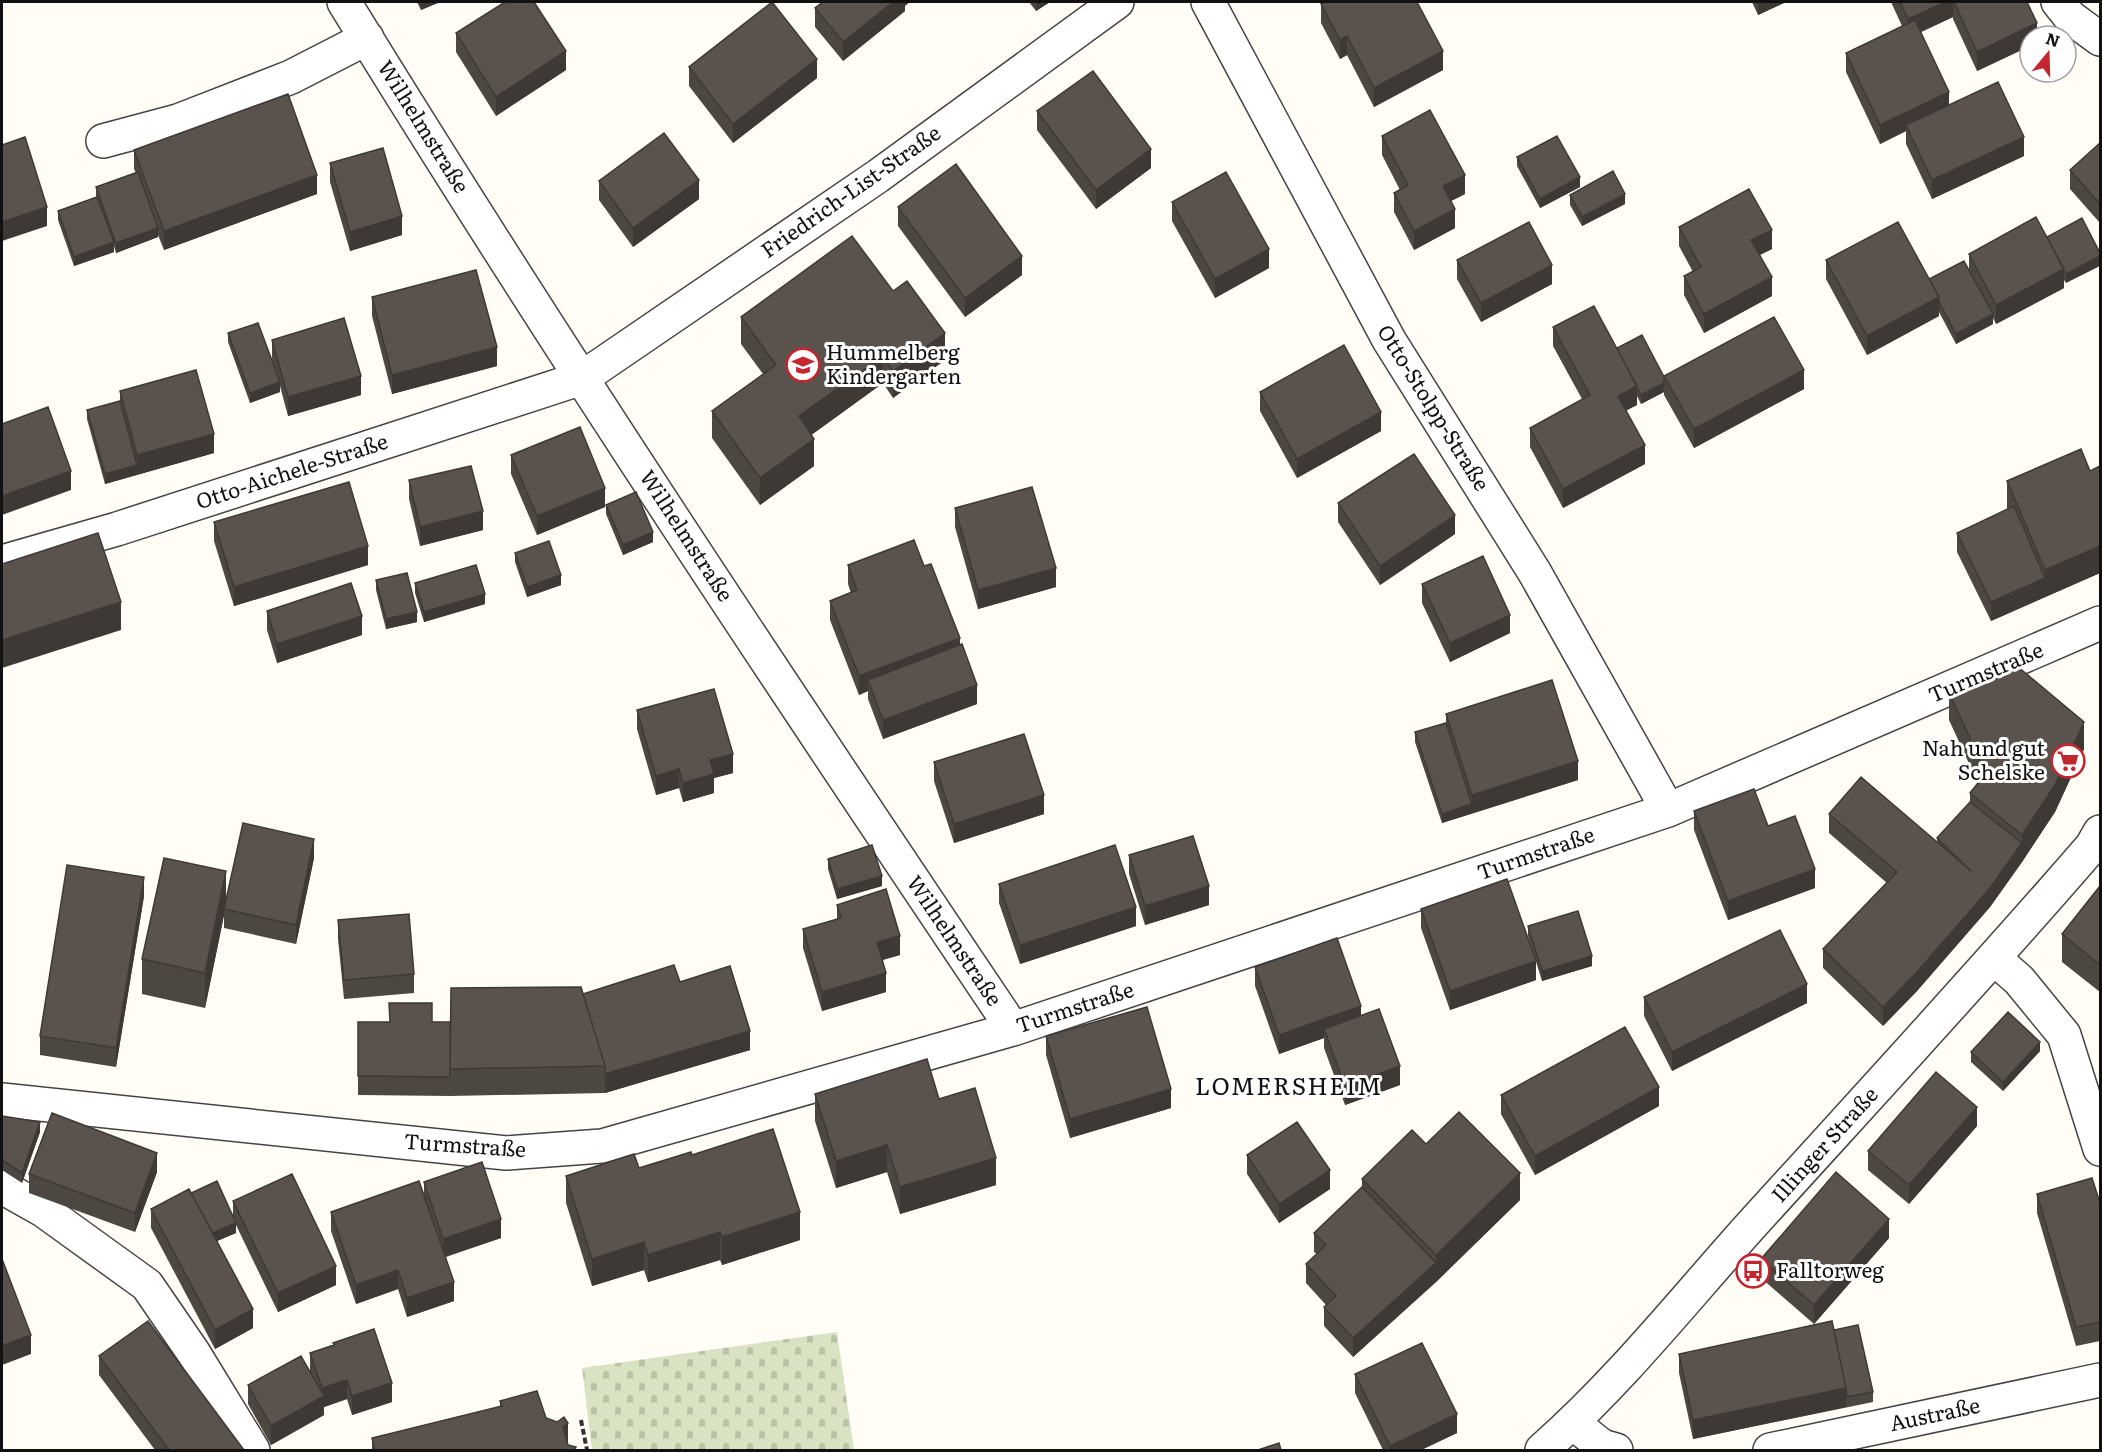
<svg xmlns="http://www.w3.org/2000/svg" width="2102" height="1452" font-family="Literata,serif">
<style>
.cemetery{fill:url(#cemetery-stones)}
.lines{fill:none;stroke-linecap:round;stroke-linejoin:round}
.minor-casing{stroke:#444;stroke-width:36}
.path{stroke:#333;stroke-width:4;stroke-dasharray:6 3;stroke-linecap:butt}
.minor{stroke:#fff;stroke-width:33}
.wall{fill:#4d4742}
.shaded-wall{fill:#3f3936}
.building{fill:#5a524d;stroke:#3f3936;stroke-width:1.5}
.labels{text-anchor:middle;stroke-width:6;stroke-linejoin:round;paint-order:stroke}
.street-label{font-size:21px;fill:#111;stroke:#fff}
.poi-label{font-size:21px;fill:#111;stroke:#fff;text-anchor:start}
.quarter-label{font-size:24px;letter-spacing:1.5px;fill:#111;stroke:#fff}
</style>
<defs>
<pattern id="cemetery-stones" width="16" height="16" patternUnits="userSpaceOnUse" patternTransform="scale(1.5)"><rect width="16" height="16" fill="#d9e3c4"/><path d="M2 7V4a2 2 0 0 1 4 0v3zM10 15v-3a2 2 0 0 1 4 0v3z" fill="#b9c2a7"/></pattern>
</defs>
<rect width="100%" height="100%" fill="#fffdf5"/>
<path class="cemetery" d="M837 1332 854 1450H592L582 1368Z"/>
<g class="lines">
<g class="minor-casing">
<path id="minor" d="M344 2C558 350 785 690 1013 1029
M1208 2 1389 340 1535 573 1668 810
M2058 2 2070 17 2100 39
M103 141 178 121 291 77 367 38
M2 562 117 529 582 378 878 176 1117 2
M1995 959 2019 980 2064 1035 2100 1149
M2 1100 506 1153 602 1146 1013 1029 1668 810 2100 623
M2 1187 43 1210 147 1285 193 1352 253 1450
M1573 1423 1602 1446 1616 1450
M1542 1450C1617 1384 1680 1305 1746 1231 1862 1103 1979 977 2092 846L2100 832
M1770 1450 2100 1380"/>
</g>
<path class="path" d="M581 1420 587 1450
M749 1450V1449"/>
<use href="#minor" class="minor"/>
</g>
<path class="wall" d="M417 2H440L421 10Z
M1029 2H1050L1036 11Z
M1752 2H1786L1758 15Z
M1891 2H2027L2037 36H2030V46L1977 71 1953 19V17L1921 32 1949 105 2024 156 1932 199 1906 144V131L1880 144 1846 72V53L1902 26Z
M1321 4 1443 70 1374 107 1347 55 1340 59 1321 23Z
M905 6V11L843 61 815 27V8Z
M456 33 566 70 496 116 456 52Z
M689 67 817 78 733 143 689 86Z
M1037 111 1151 168 1096 209 1037 130Z
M1382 136 1465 194 1451 201 1455 228 1414 250 1394 212V193L1400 190 1382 155Z
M2100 143V223L2070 189V170Z
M134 150 317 194 164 250 158 235V237L116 253 114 246V252L74 266 58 220V211L96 197V187L136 173 134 169Z
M1517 157 1580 187 1540 208 1517 166Z
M330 163 402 235 350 251 330 182Z
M599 181 699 199 633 247 599 200Z
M1570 195 1625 204 1582 226 1570 205Z
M1172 202 1269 268 1215 298 1172 221Z
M898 207 1022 275 965 317 898 226Z
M2082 218 2066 283 2064 280V288L1996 324 1993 318V324L1956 344 1939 312V316L1867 355 1826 279V260L1929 279 1969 271V254L2047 237Z
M1679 227 1772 249 1760 255 1772 296 1704 333 1684 295V276L1693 272 1679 246Z
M1457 260 1552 284 1481 322 1457 279Z
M893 291 945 360 893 398 883 383 811 435 814 466 760 505 712 438V411L763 374 741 344V317Z
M372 297 497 366 392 394 372 316Z
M1553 327 1617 349 1664 377 1804 389 1694 448 1664 395V392L1641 404 1637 396V405L1626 410 1645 464 1563 508 1530 447V428L1582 399 1553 346Z
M228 333 274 365 272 359V340L361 395 288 416 280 386V392L250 403 228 342Z
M120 391 214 453 105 484 87 419V410L120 401Z
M1260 392 1381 431 1297 478 1260 411Z
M511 455 605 507 537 535 511 474Z
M2100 466V573L1991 621 1957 552V533L2007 509V481L2090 471Z
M409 480 483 530 420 546 409 499Z
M1338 503 1455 534 1380 585 1338 522Z
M606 505 653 542 623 555 606 514Z
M955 508 1056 587 978 609 955 527Z
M214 522 368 565 234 606 214 541Z
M515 553 561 585 527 597 515 562Z
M848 565 924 566 960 645 977 704 883 739 868 699V691L859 695 830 620V601L851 593 848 584Z
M376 580 417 622 386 629 376 590Z
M415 583 485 604 424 622 415 593Z
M1422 584 1510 633 1450 662 1422 603Z
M267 611 362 635 277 663 267 630Z
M1949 693 2084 749 2055 812 2022 862 1990 907 1917 991 1883 1026 1823 968V949L1887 883 1829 833V814L1937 842V838L1970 802V793L1978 783 1949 720Z
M637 710 733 773 714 778V793L683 802 679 788 656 795 637 729Z
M1446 714 1578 780 1442 823 1415 742V732L1446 723Z
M934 762 1044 814 954 843 934 781Z
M1694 811 1768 826 1815 888 1728 920 1694 830Z
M1129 855 1209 905 1145 925 1129 874Z
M314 858 296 944 224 928V915L205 1008 142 994V959L226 899Z
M828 859 882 886 837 899 828 869Z
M999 884 1136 926 1020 964 999 903Z
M2100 886V992L2062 962V934Z
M144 896 116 1067 40 1055V1036Z
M837 905 900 955 883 960 886 992 822 1011 803 948V929L837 919Z
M1421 909 1536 980 1450 1010 1421 928Z
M338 920 414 974V993L344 999 338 939Z
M1528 926 1592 966 1542 981 1528 936Z
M1255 967 1361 1015 1400 1085 1345 1105 1324 1048V1038L1279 1054 1255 986Z
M680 982 750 1050 605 1093 450 1096 358 1095V1022H450L583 994Z
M1644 997 1807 1003 1672 1071 1644 1016Z
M1046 1036 1171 1108 1070 1138 1046 1055Z
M2040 1051 2003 1091 1971 1062V1052Z
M815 1094 939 1099 996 1185 900 1214 887 1172 836 1188 815 1121Z
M1501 1095 1659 1106 1535 1175 1501 1114Z
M2 1116 40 1132 22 1183 2 1170Z
M1977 1126 1909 1204 1868 1170V1151Z
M1426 1144 1520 1200 1436 1282 1353 1357 1324 1326V1307L1326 1305 1306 1283V1264L1317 1254 1314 1252V1233L1362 1187V1179Z
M692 1155 800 1240 722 1265 720 1260 648 1282 644 1270 592 1286 566 1203V1176L639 1168Z
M1247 1155 1330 1189 1279 1223 1247 1174Z
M157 1172 135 1232 29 1193V1174Z
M424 1182 501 1238 446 1257 454 1301 407 1317 398 1289 356 1304 331 1231V1212L424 1194Z
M191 1193 233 1218V1201L336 1285 278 1312 236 1225V1233L217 1241 253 1328 215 1349 151 1228V1209Z
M2037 1194 2100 1203V1341L2076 1346 2037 1213Z
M1889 1238 1814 1324 1761 1278V1259Z
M1834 1330 1873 1392V1402L1693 1439 1679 1373V1354Z
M333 1343 392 1402 352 1415 347 1399 324 1407V1415L271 1445 248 1404V1385L310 1371V1353L333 1345Z
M99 1356 244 1450H155L99 1375Z
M1355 1374 1457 1433 1421 1450H1383L1355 1393Z
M500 1401 546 1418 568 1445 576 1450H372V1438L500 1407Z"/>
<path class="shaded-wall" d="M421 2H440L421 10Z
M893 2H910L905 6V11L843 61V42Z
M1036 2H1050L1036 11Z
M1758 2H1786L1758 15Z
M1946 2H1953V17L1908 38V19Z
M2037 23V36H2030V46L1977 71V52Z
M1347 36V55L1340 59V40Z
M566 51V70L496 116V97Z
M1443 51V70L1374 107V88Z
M817 59V78L733 143V124Z
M1949 92V111L1906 125V131L1880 144V125Z
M2024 137V156L1932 199V180Z
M1151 149V168L1096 209V190Z
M317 175V194L164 250V231Z
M1465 175V194L1443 205V186Z
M1580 177V187L1540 208V199Z
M699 180V199L633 247V228Z
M1625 194V204L1582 226V217Z
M47 207V226L2 241V222Z
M1455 209V228L1414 250V231Z
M402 216V235L350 251V232Z
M158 228V237L116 253V243Z
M1772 230V249L1751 259V240Z
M114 242V252L74 266V257Z
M1269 249V268L1215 298V279Z
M1022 256V275L965 317V298Z
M2100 256V266L2066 283V274Z
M1552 265V284L1481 322V303Z
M2064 269V288L1996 324V305Z
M1772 277V296L1704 333V314Z
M1939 297V316L1867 355V336Z
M1993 314V324L1956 344V334Z
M945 333V360L893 398V371Z
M497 347V366L392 394V375Z
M883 356V383L799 444V416Z
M1804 370V389L1694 448V429Z
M361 376V395L288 416V397Z
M280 382V392L250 403V393Z
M1664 383V392L1641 404V395Z
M1637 386V405L1618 415V396Z
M1381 412V431L1297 478V459Z
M214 434V453L105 484V474L137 465V455Z
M814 439V466L760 505V478Z
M1645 445V464L1563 508V489Z
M71 471V490L2 515V496Z
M605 488V507L537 535V516Z
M483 511V530L420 546V527Z
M1455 515V534L1380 585V566Z
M653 532V542L623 555V545Z
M368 546V565L234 606V587Z
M2100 546V573L2045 597V570Z
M1056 568V587L978 609V590Z
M561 575V585L527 597V587Z
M2045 578V597L1991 621V602Z
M485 594V604L424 622V612Z
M121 602V630L2 668V640Z
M417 612V622L386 629V619Z
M1510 615V633L1450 662V643Z
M362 616V635L277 663V644Z
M960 638V657L868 680V691L859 695V676Z
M977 685V704L883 739V720Z
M2084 722V749L2055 812 2022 862 1990 907 1917 991 1883 1026V1007L2022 843V835Z
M733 754V773L714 778V793L683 802V783L710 760Z
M1578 761V780L1442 823V814L1472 804V795Z
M679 769V788L656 795V776Z
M1044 795V814L954 843V824Z
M314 839V858L296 944V925Z
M1815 869V888L1728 920V901Z
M226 871V905L224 909V915L205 1008V973Z
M882 876V886L837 899V889Z
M144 877V896L116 1067V1048Z
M1209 886V905L1145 925V906Z
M1136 907V926L1020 964V945Z
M900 936V955L877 961V942Z
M1592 956V966L1542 981V971Z
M1536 961V980L1450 1010V991Z
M886 973V992L822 1011V992Z
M1807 984V1003L1672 1071V1052Z
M1361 1006V1025L1324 1029V1038L1279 1054V1035Z
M750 1031V1050L605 1093V1074Z
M2040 1042V1051L2003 1091V1082Z
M1400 1066V1085L1345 1105V1086Z
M1659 1087V1106L1535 1175V1156Z
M1171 1089V1108L1070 1138V1119Z
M1977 1107V1126L1909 1204V1185Z
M40 1122V1132L22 1183V1173Z
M887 1145V1172L836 1188V1161Z
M157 1153V1172L135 1232V1213Z
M996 1158V1185L900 1214V1187Z
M1330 1170V1189L1279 1223V1204Z
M1520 1173V1200L1436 1282V1255Z
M800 1212V1240L722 1265V1237Z
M501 1219V1238L443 1257V1239Z
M1889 1219V1238L1814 1324V1305Z
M236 1223V1233L210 1244V1234Z
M720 1232V1260L648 1282V1255Z
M644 1242V1270L592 1286V1259Z
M1436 1263V1282L1353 1357V1338Z
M336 1266V1285L278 1312V1293Z
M398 1270V1289L356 1304V1285Z
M454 1282V1301L407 1317V1298Z
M253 1309V1328L215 1349V1330Z
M31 1335V1354L2 1365V1346Z
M347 1380V1399L324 1407V1415L271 1445V1426L322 1397V1388Z
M392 1383V1402L352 1415V1396Z
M1846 1388V1407L1693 1439V1420Z
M1457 1414V1433L1421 1450H1390V1446Z
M568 1423V1450L563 1427Z"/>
<path class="building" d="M505 2H534L566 51 496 97 456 33Z
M772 2 817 59 733 124 689 67Z
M823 2H893L843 42 815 8Z
M1326 2H1417L1443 51 1374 88 1347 36 1340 40 1321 4Z
M1900 2H1946L1908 19Z
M1954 2H2027L2037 23 1977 52Z
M1915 20 1949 92 1880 125 1846 53Z
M1093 71 1151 149 1096 190 1037 111Z
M1998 82 2024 137 1932 180 1906 125Z
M288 94 317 175 164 231 134 150Z
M1430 110 1465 175 1443 186 1455 209 1414 231 1394 193 1408 185 1382 136Z
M664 133 699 180 633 228 599 181Z
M1557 136 1580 177 1540 199 1517 157Z
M25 137 47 207 2 222V145Z
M2100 143V204L2070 170Z
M383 148 402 216 350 232 330 163Z
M956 164 1022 256 965 298 898 207Z
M1613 171 1625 194 1582 217 1570 195Z
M138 172 158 228 116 243 96 187Z
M1226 172 1269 249 1215 279 1172 202Z
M1749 189 1772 230 1751 240 1772 277 1704 314 1684 276 1701 267 1679 227Z
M97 197 114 242 74 257 58 211Z
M2036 217 2064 269 1996 305 1969 254Z
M2082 218 2100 253V256L2066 274 2047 237Z
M1529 222 1552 265 1481 303 1457 260Z
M1898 222 1939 297 1867 336 1826 260Z
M852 236 893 291 907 281 945 333 893 371 883 356 799 416 814 439 760 478 712 411 776 365 741 317Z
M1964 261 1993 314 1956 334 1939 302V297L1929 279Z
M476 270 497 347 392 375 372 297Z
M1594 306 1637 386 1618 396 1645 445 1563 489 1530 428 1590 395 1553 327Z
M1774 317 1804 370 1694 429 1664 376Z
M344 318 361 376 288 397 272 340Z
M258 323 280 382 250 393 228 333Z
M1642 335 1664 377V383L1641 395 1617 348Z
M1344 345 1381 412 1297 459 1260 392Z
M196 370 214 434 137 455 120 391Z
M120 401 137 465 105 474 87 410Z
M48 407 71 471 2 496V424Z
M580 427 605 488 537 516 511 455Z
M2081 449 2090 471 2100 466V546L2045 570 2007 481Z
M1414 454 1455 515 1380 566 1338 503Z
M471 466 483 511 420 527 409 480Z
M349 482 368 546 234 587 214 522Z
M1032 487 1056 568 978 590 955 508Z
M636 492 653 532 623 545 606 505Z
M2014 506 2045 578 1991 602 1957 533Z
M98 533 121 602 2 640V564Z
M914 540 924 566 931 564 960 638 859 676 830 601 857 590 848 565Z
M549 541 561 575 527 587 515 553Z
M1483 556 1510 615 1450 643 1422 584Z
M476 565 485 594 424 612 415 583Z
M407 573 417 612 386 619 376 580Z
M351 583 362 616 277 644 267 611Z
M962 644 977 685 883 720 868 680Z
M2017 666 2084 722 2055 785 2022 835 1970 793 1986 773 1949 693Z
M1552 680 1578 761 1472 795 1446 714Z
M714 689 733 754 710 760 714 774 683 783 679 769 656 776 637 710Z
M1446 723 1472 804 1442 814 1415 732Z
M1024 734 1044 795 954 824 934 762Z
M1861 777 1971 871 1937 838 1970 802 2022 843 1990 888 1917 972 1883 1007 1823 949 1897 872 1829 814Z
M1754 789 1768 826 1795 816 1815 869 1728 901 1694 811Z
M243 823 314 839 296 925 224 909Z
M1193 836 1209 886 1145 906 1129 855Z
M872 845 882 876 837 889 828 859Z
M1115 845 1136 907 1020 945 999 884Z
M164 858 226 871 205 973 142 959Z
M67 865 144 877 116 1048 40 1036Z
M1507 879 1536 961 1450 991 1421 909Z
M2100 886V965L2062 934Z
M886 889 900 936 877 942 886 973 822 992 803 929 841 918 837 905Z
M1578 911 1592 956 1542 971 1528 926Z
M409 914 414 974 344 980 338 920Z
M1780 930 1807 984 1672 1052 1644 997Z
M1337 938 1361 1006 1279 1035 1255 967Z
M674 965 680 982 730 966 750 1031 605 1074V1066L583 994Z
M581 987 605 1066 450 1069 451 988Z
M389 1003H432V1022H450V1077L358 1076V1022H390Z
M1147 1007 1171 1089 1070 1119 1046 1036Z
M1379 1009 1400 1066 1345 1086 1324 1029Z
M2008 1012 2040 1042 2003 1082 1971 1052Z
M1625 1027 1659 1087 1535 1156 1501 1095Z
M927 1059 939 1099 975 1088 996 1158 900 1187 887 1145 836 1161 815 1094Z
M1936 1072 1977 1107 1909 1185 1868 1151Z
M1459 1112 1520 1173 1436 1255 1362 1179 1412 1130 1426 1144Z
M52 1113 157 1153 135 1213 29 1174Z
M2 1116 40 1122 22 1173 2 1160Z
M1297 1122 1330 1170 1279 1204 1247 1155Z
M773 1129 800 1212 722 1237 720 1232 648 1255 644 1242 592 1259 566 1176 634 1154 639 1168 691 1152 692 1155Z
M482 1162 501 1219 443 1239 424 1182Z
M1836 1172 1889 1219 1814 1305 1761 1259Z
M292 1174 336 1266 278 1293 233 1201Z
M2092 1178 2100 1203V1322L2076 1327 2037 1194Z
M217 1181 236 1223 213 1233 191 1193Z
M419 1181 454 1282 407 1298 398 1270 356 1285 331 1212Z
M1362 1187 1436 1263 1353 1338 1324 1307 1336 1296 1306 1264 1326 1245 1314 1233Z
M189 1189 253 1309 215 1330 151 1209Z
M2 1259 31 1335 2 1346Z
M148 1321 244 1450H169L99 1356Z
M1832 1321 1846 1388 1693 1420 1679 1354Z
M1858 1325 1873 1392 1847 1397 1846 1388 1834 1330Z
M374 1329 392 1383 352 1396 347 1380 322 1388 310 1353 334 1345 333 1343Z
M1422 1343 1457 1414 1390 1446 1355 1374Z
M301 1356 324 1396 271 1426 248 1385Z
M537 1391 546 1418 557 1422 564 1417 568 1423 563 1427 568 1445 576 1447 574 1450H375L372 1438 502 1406 500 1401Z
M1279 1443 1281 1450H1258Z"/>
<defs>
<g id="school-ring" transform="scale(1.725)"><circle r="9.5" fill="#fff" stroke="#c4262e" stroke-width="1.5"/><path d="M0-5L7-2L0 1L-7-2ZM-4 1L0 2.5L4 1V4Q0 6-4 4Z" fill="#c4262e"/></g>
<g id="supermarket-ring" transform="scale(1.725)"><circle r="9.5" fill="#fff" stroke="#c4262e" stroke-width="1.5"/><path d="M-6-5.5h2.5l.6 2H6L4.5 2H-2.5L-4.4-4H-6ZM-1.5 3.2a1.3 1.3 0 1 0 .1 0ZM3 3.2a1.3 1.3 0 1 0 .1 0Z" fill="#c4262e"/></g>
<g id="bus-ring" transform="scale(1.725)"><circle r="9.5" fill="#fff" stroke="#c4262e" stroke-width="1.5"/><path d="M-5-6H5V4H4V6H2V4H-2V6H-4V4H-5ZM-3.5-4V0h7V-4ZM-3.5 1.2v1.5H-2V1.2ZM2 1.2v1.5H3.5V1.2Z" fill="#c4262e"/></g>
</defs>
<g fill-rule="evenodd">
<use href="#school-ring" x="803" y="365"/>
<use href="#supermarket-ring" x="2068" y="761"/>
<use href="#bus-ring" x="1753" y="1271"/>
</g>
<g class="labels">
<g class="street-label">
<text transform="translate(423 127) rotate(58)" y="7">Wilhelmstraße</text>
<text transform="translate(851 192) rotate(-35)" y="7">Friedrich-List-Straße</text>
<text transform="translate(1433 408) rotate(58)" y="7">Otto-Stolpp-Straße</text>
<text transform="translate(292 472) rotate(-18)" y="7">Otto-Aichele-Straße</text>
<text transform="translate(686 536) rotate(57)" y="7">Wilhelmstraße</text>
<text transform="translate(1986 673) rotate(-23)" y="7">Turmstraße</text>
<text transform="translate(1536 854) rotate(-19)" y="7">Turmstraße</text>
<text transform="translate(954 941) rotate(56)" y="7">Wilhelmstraße</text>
<text transform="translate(1075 1008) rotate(-18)" y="7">Turmstraße</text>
<text transform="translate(1825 1145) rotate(-48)" y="7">Illinger Straße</text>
<text transform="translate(465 1146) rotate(4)" y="7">Turmstraße</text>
<text transform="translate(1935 1415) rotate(-12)" y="7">Austraße</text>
</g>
<g class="poi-label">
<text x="826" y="360">Hummelberg<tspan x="826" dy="24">Kindergarten</tspan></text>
<text x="2045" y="756" text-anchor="end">Nah und gut<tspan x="2045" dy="24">Schelske</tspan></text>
<text x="1776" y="1278">Falltorweg</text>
</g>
<g class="quarter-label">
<text x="1289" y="1095">LOMERSHEIM</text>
</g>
</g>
<rect width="2102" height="1452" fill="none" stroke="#111111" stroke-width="6"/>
<g transform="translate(2048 54) rotate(19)"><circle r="28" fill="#ffffff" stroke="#a0a0a0" stroke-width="1.5"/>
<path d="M0-4.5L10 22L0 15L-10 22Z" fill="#c4262e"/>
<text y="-9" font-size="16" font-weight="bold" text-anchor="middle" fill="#111111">N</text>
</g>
</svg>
